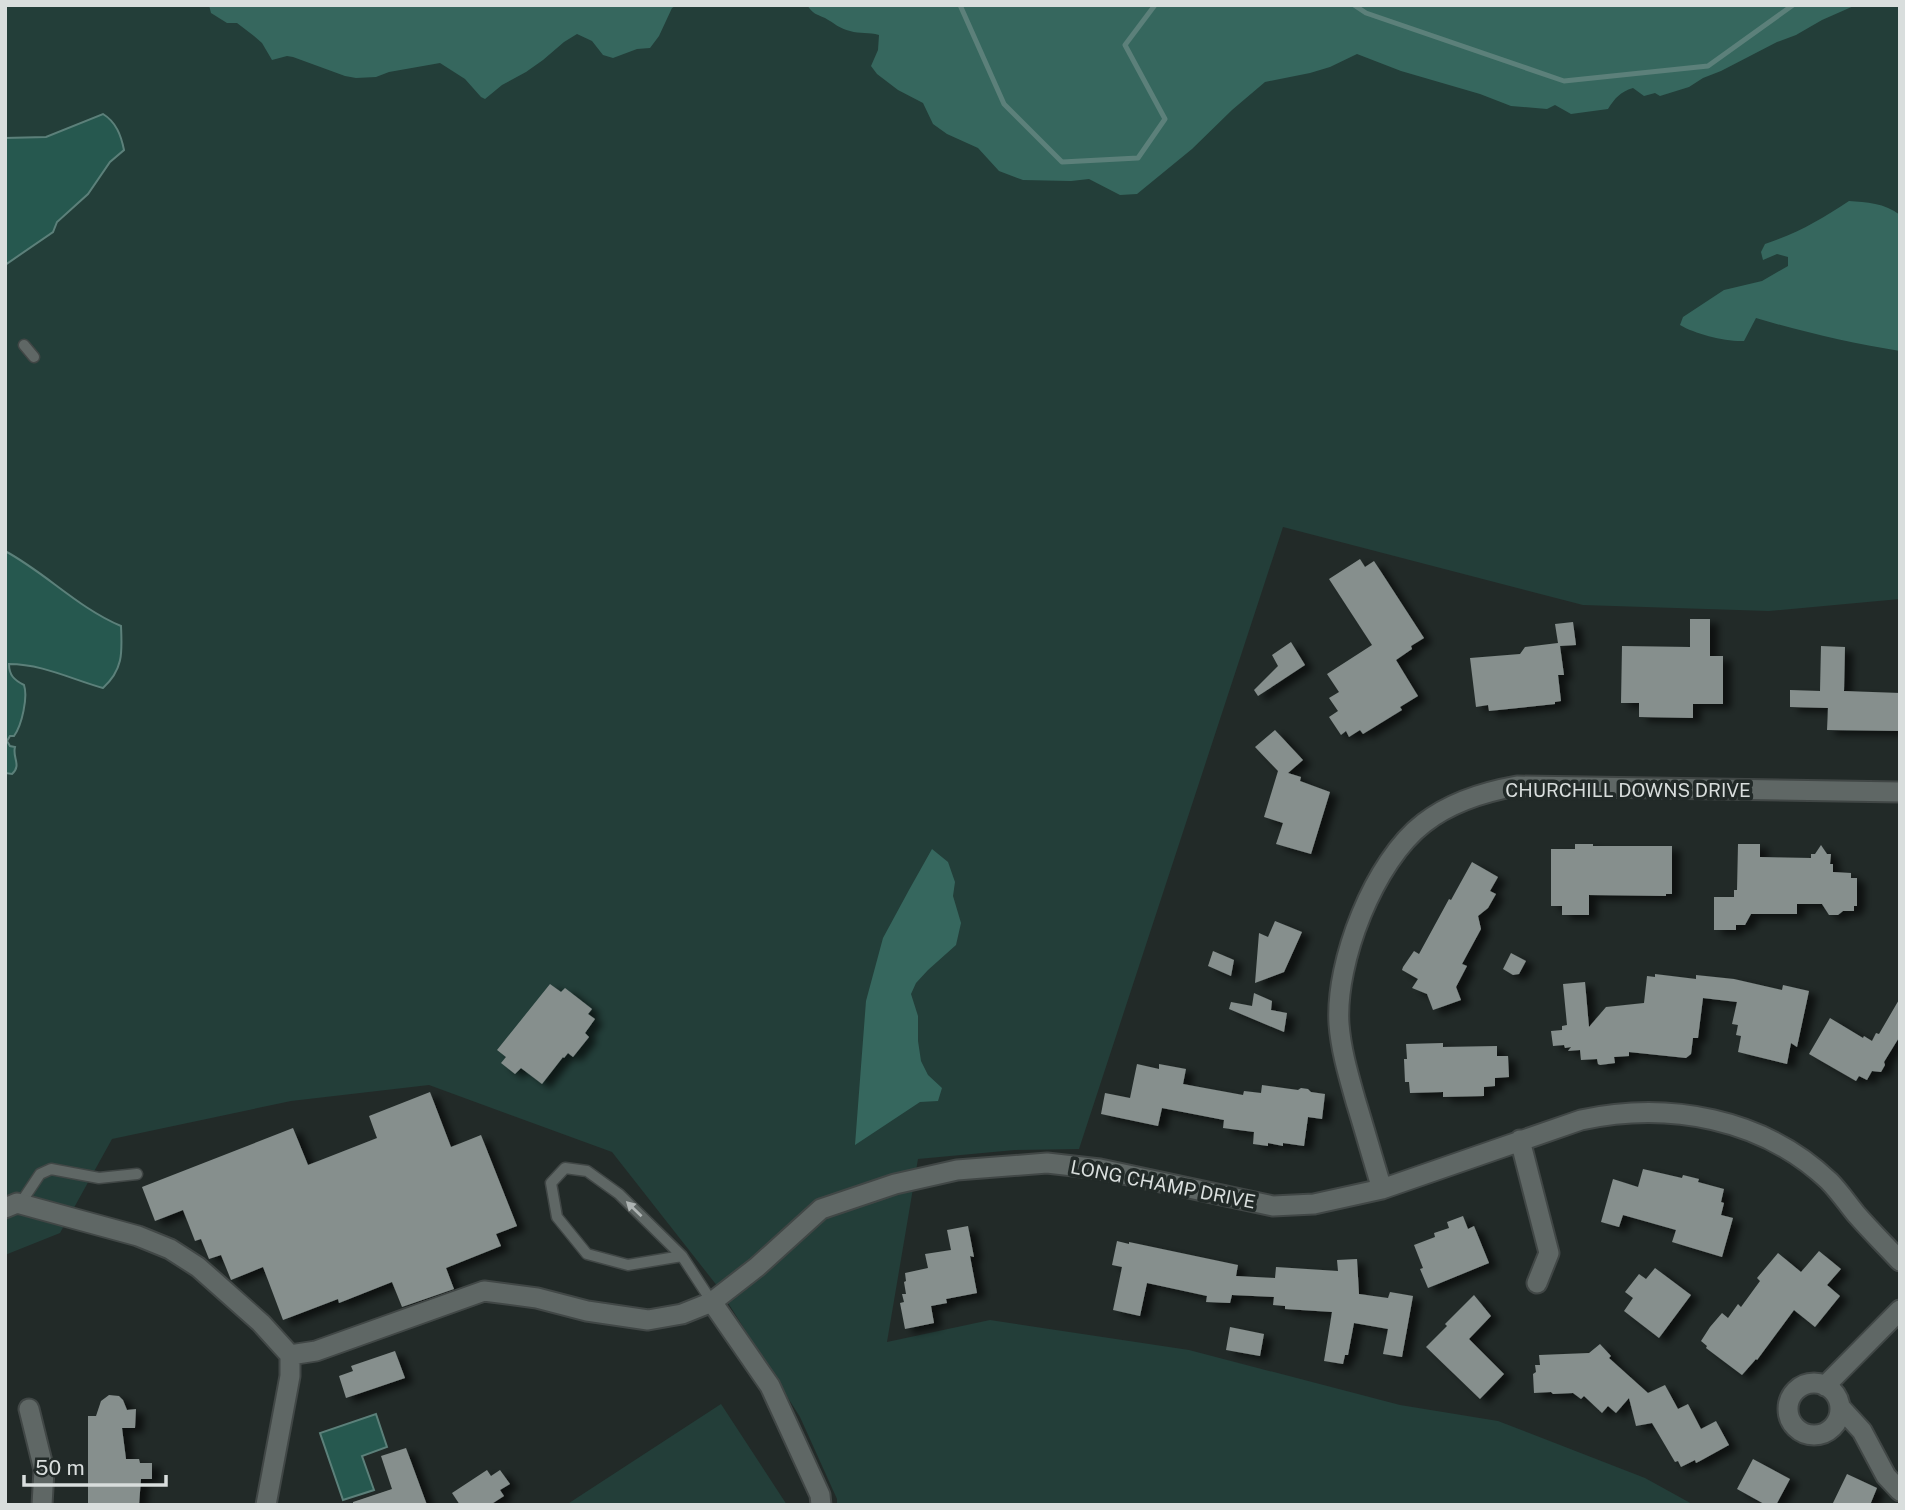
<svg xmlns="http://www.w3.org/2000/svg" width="1905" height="1510" font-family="'Public Sans',sans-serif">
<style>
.green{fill:#233e39}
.forest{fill:#36675e}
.water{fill:#26584f;stroke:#5c807a;stroke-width:2}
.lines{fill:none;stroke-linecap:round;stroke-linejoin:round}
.stream{stroke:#5c807a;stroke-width:5}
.building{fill:#868f8d;filter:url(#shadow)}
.lane-casing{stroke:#414746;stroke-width:13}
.street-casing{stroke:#414746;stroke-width:23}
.lane{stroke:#5f6765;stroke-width:10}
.street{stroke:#5f6765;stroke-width:19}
.oneway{fill:#aeb4b3}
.labels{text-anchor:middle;stroke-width:7;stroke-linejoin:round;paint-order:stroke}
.street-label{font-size:19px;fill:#d9dedd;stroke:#222a28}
</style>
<defs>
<filter id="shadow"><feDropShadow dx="8" dy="4.5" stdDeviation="3.5" flood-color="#0009"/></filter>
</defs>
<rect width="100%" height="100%" fill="#222a28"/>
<path class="green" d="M5 5H1900V599L1769 611 1583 605 1283 527 1079 1149 1015 1150 918 1159 887 1342 990 1320 1189 1350 1400 1405 1498 1421 1645 1478 1694 1505H837V1499L800 1417 718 1287 612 1152 429 1085 291 1101 112 1139 60 1233 5 1255Z
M721 1404 787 1505H566Z"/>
<path class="forest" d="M209 5H677L672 8 659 36 650 48 637 49 613 58 603 55 592 41 577 34 564 42 543 60 526 72 502 85 485 99 481 97 465 79 440 63 389 72 376 77 356 78 345 76 293 57 287 56 272 60 262 43 254 36 237 23H227L211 13Z
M807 5H1856L1822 20 1796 35 1777 42 1721 71 1703 78 1689 87 1660 96 1655 93 1644 96 1633 88C1620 92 1615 98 1608 109L1571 114 1555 105 1547 109 1511 106 1480 94 1401 71 1357 54 1330 67 1310 73 1265 82 1232 110 1192 149 1137 194 1120 195 1089 179 1071 181 1023 180 999 171 978 148 947 134 933 124 923 103 898 90 877 74 871 66 878 50 879 35C869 32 860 34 850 31 840 29 834 23 825 18 816 14 813 14 807 5Z
M1849 201C1866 202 1885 203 1900 215V351C1850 343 1803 332 1756 318L1744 341C1726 342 1695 334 1680 325L1683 317 1724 290 1762 281 1788 266V257L1777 254 1763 260 1761 252 1765 244C1798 233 1820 220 1849 201Z
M932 849 948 862 955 882 953 896 961 923 956 945 928 970 916 983 911 994 918 1016V1041L921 1061 928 1075 942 1088 938 1101 920 1102 855 1145 866 1001 883 938 909 890Z"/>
<path class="water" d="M103 114C116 122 121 135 124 150L110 162 88 194 57 222 53 232 5 265V138L46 137Z
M5 551C46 573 78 608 121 626 122 651 124 669 103 688 71 679 42 664 9 664 9 675 14 680 24 685 28 697 22 725 14 736H10L7 741 10 746 15 747C12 758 22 765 12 774L5 773Z
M376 1414 387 1447 362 1456 374 1490 343 1500 320 1433Z"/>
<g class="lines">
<path class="stream" d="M960 5 1004 104 1062 162 1138 158 1165 119 1125 45 1155 5
M1354 5 1366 13 1564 81 1708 66 1793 5"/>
</g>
<path class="building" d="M1360 559 1365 567 1374 561 1424 638 1411 646 1412 649 1396 660 1418 696 1400 707 1402 710 1363 734 1360 730 1349 737 1346 731 1341 735 1329 717 1338 711 1329 698 1339 692 1327 674 1372 645 1329 579Z
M1690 619H1710V656H1723V704H1693V718L1639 717V703H1621L1622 646 1690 647Z
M1573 622 1576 645 1560 646 1564 675H1558L1561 701 1555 702V704L1489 711 1488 705 1476 707 1470 658 1520 654 1525 647 1558 643 1555 624Z
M1291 642 1305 665 1258 696 1254 690 1278 666 1272 655Z
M1821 646 1845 647 1844 691 1900 693V731L1827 730 1828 708 1790 707V690L1820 691Z
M1275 730 1303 760 1288 773 1301 777 1300 781 1330 792 1311 854 1276 844 1283 823 1264 817 1278 771 1255 747Z
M1575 844H1593V846H1672V894H1666V896L1589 895V915H1562V906H1551V849H1575Z
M1738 844H1760V857L1811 858V854H1815L1821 845 1827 854H1831L1830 864H1833V872L1851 873V878H1857V906H1854V911H1843L1838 915H1829L1822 904H1797V914H1751L1745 925H1736V930H1714V897H1734V890H1737Z
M1472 862 1498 877 1490 891 1496 894 1488 908 1478 916 1481 929 1462 964 1467 966 1456 987 1461 1000 1433 1010 1427 994 1412 988 1418 979 1402 970 1403 967 1414 951 1419 954 1449 899 1451 900Z
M1275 921 1302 932 1284 972 1255 983 1259 933 1268 937Z
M1213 951 1234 960 1231 976 1208 966Z
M1511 953 1526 961 1519 974 1513 975 1503 969Z
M1655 974 1696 979V975L1734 979 1782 990 1783 985 1809 991 1797 1047 1791 1043 1787 1064 1738 1052 1741 1036 1736 1035 1738 1025 1732 1024 1737 1002 1703 998 1698 1038H1693L1691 1054 1686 1058 1629 1052V1056L1614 1057 1615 1063 1600 1065 1598 1064 1597 1059 1581 1060 1580 1050 1568 1051 1571 1047 1565 1048 1564 1045 1553 1046 1551 1031 1562 1030V1026L1567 1025 1563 984 1585 982 1589 1027 1606 1007 1644 1003 1647 976 1655 977Z
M550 984 561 992 565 988 592 1009 588 1014 595 1019 585 1033 589 1037 573 1057 568 1053 564 1058 563 1057 542 1084 521 1068 515 1074 501 1063 506 1057 497 1050Z
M1254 993 1272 1001 1271 1010 1287 1013 1284 1032 1229 1009 1231 1002 1252 1006Z
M1900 998V1036L1884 1062 1885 1065 1881 1072 1872 1071 1867 1080 1859 1076 1856 1081 1809 1054 1830 1018 1863 1038 1864 1036 1872 1041 1876 1033 1879 1034Z
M1443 1043V1047L1497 1046V1056H1508L1509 1077 1495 1078V1086L1484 1087V1096L1443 1097V1092L1410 1093 1409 1082H1405L1404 1059H1407L1406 1044Z
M1137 1064 1159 1069V1064L1186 1069 1183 1084 1243 1095 1244 1091 1261 1093 1262 1085 1298 1090 1301 1088 1308 1089 1311 1092 1325 1094 1322 1119 1308 1117 1304 1146 1283 1143V1146L1268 1143V1146L1253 1144 1254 1132 1223 1128 1224 1120 1162 1108 1158 1126 1101 1114 1105 1093 1130 1098Z
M430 1092 451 1147 481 1135 517 1226 496 1234 501 1246 446 1268 454 1289 402 1307 392 1282 339 1303 338 1299 283 1320 263 1267 231 1280 221 1255 209 1259 201 1239 195 1241 183 1210 155 1221 142 1187 293 1128 308 1165 377 1138 369 1116Z
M1643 1169 1682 1178 1683 1175 1699 1179 1698 1182 1724 1189 1721 1202 1724 1203 1721 1215 1733 1218 1722 1257 1672 1242 1676 1230 1623 1215 1619 1227 1601 1222 1613 1179 1638 1187Z
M1463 1216 1468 1229 1474 1226 1489 1263 1428 1288 1420 1269 1423 1268 1414 1245 1435 1237 1434 1233 1449 1228 1447 1222Z
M968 1226 974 1257 970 1256 977 1293 946 1299 947 1303 931 1306 934 1323 905 1329 900 1303 904 1302 902 1294H906L904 1282 906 1281 905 1273 928 1268 925 1254 951 1250 947 1230Z
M1117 1241 1129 1244V1242L1238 1265 1236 1276 1275 1278 1276 1267 1338 1271 1337 1260 1357 1259 1359 1294 1388 1298 1390 1292 1413 1296 1402 1357 1383 1354 1388 1329 1354 1323 1348 1355H1345L1343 1364 1324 1361 1332 1312 1285 1309V1306L1273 1305 1274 1297 1232 1295 1230 1303 1206 1302 1207 1296 1147 1283 1140 1316 1113 1310 1122 1267 1112 1265Z
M1819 1251 1841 1269 1827 1285 1840 1296 1815 1327 1794 1310 1757 1360 1756 1359 1742 1375 1706 1348 1707 1346 1701 1341 1710 1327 1722 1313 1728 1318 1738 1304 1741 1307 1760 1281 1757 1278 1778 1253 1801 1272Z
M1655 1268 1691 1295 1659 1338 1624 1311 1633 1298 1625 1292 1639 1274 1646 1279Z
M1474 1295 1491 1316 1469 1339 1504 1374 1480 1399 1426 1347 1447 1326 1445 1324Z
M1230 1327 1264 1334 1260 1356 1226 1350Z
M1600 1344 1611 1356 1609 1358 1648 1393 1665 1385 1678 1409 1688 1404 1701 1429 1716 1421 1729 1445 1700 1461 1696 1463 1695 1460 1681 1467 1678 1461 1675 1462 1652 1423 1636 1426 1629 1398 1616 1413 1608 1406 1602 1413 1584 1396 1581 1399 1573 1393 1553 1394 1551 1392 1534 1393 1533 1374 1536 1372 1535 1365H1540L1539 1355 1589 1353Z
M395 1351 405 1378 346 1398 339 1376 353 1371 351 1366Z
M109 1395 119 1396 123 1400 127 1410 136 1409 135 1428H122L126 1459H139L140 1463H152V1479H141L139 1505H88V1416H96L101 1401Z
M406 1448 427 1505H353V1502L392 1489 381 1456Z
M1753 1459 1790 1479 1776 1505H1766L1737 1489Z
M487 1470 491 1476 500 1470 510 1484 500 1490 504 1496 490 1505H460L452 1493Z
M1847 1474 1877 1488 1870 1505H1832Z"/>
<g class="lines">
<g class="lane-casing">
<path id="lane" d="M24 345 34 357
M20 1204 40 1174 51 1169 99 1178 137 1174
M682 1256 628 1265 587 1254 557 1217 551 1183 565 1168 587 1171 619 1194 682 1256 712 1302"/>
</g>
<g class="street-casing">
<path id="street" d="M1520 1140 1549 1253 1537 1283
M1382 1189C1373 1160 1365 1131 1356 1102 1349 1077 1341 1051 1339 1024 1335 962 1374 861 1424 823 1451 802 1483 792 1517 786L1900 792
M5 1208 17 1203 138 1236 170 1249 198 1267 261 1323 290 1355V1376L266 1505
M712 1302 770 1386 820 1495 821 1505
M290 1355 316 1351 484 1291 537 1298 587 1311 648 1320 682 1314 712 1302 757 1267 821 1209 895 1184 957 1170 1047 1163 1100 1169 1273 1206 1314 1204 1382 1189 1581 1120C1668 1101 1763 1118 1829 1181 1839 1191 1847 1203 1856 1214 1870 1230 1885 1245 1900 1261
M1788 1409a26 26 0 1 1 52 0a26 26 0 1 1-52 0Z
M1825 1386 1900 1310
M1840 1407 1862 1431 1886 1476 1900 1491
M29 1409 44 1470 42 1505"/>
</g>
<use href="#lane" class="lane"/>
<use href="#street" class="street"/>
</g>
<defs><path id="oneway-solid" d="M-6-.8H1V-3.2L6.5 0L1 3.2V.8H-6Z" transform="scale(1.75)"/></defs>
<use class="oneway" href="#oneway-solid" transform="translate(634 1209) rotate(-136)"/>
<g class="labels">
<g class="street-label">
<text x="1628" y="797">CHURCHILL DOWNS DRIVE</text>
<text transform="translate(1163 1184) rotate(11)" y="7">LONG CHAMP DRIVE</text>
</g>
</g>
<rect width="1905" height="1510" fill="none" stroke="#d9dedd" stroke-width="14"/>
<path d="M24 1475v10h142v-10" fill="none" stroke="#d9dedd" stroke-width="3.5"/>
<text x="35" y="1475" font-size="21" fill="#d9dedd" stroke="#222a28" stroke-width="5" paint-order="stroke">50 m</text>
</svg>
